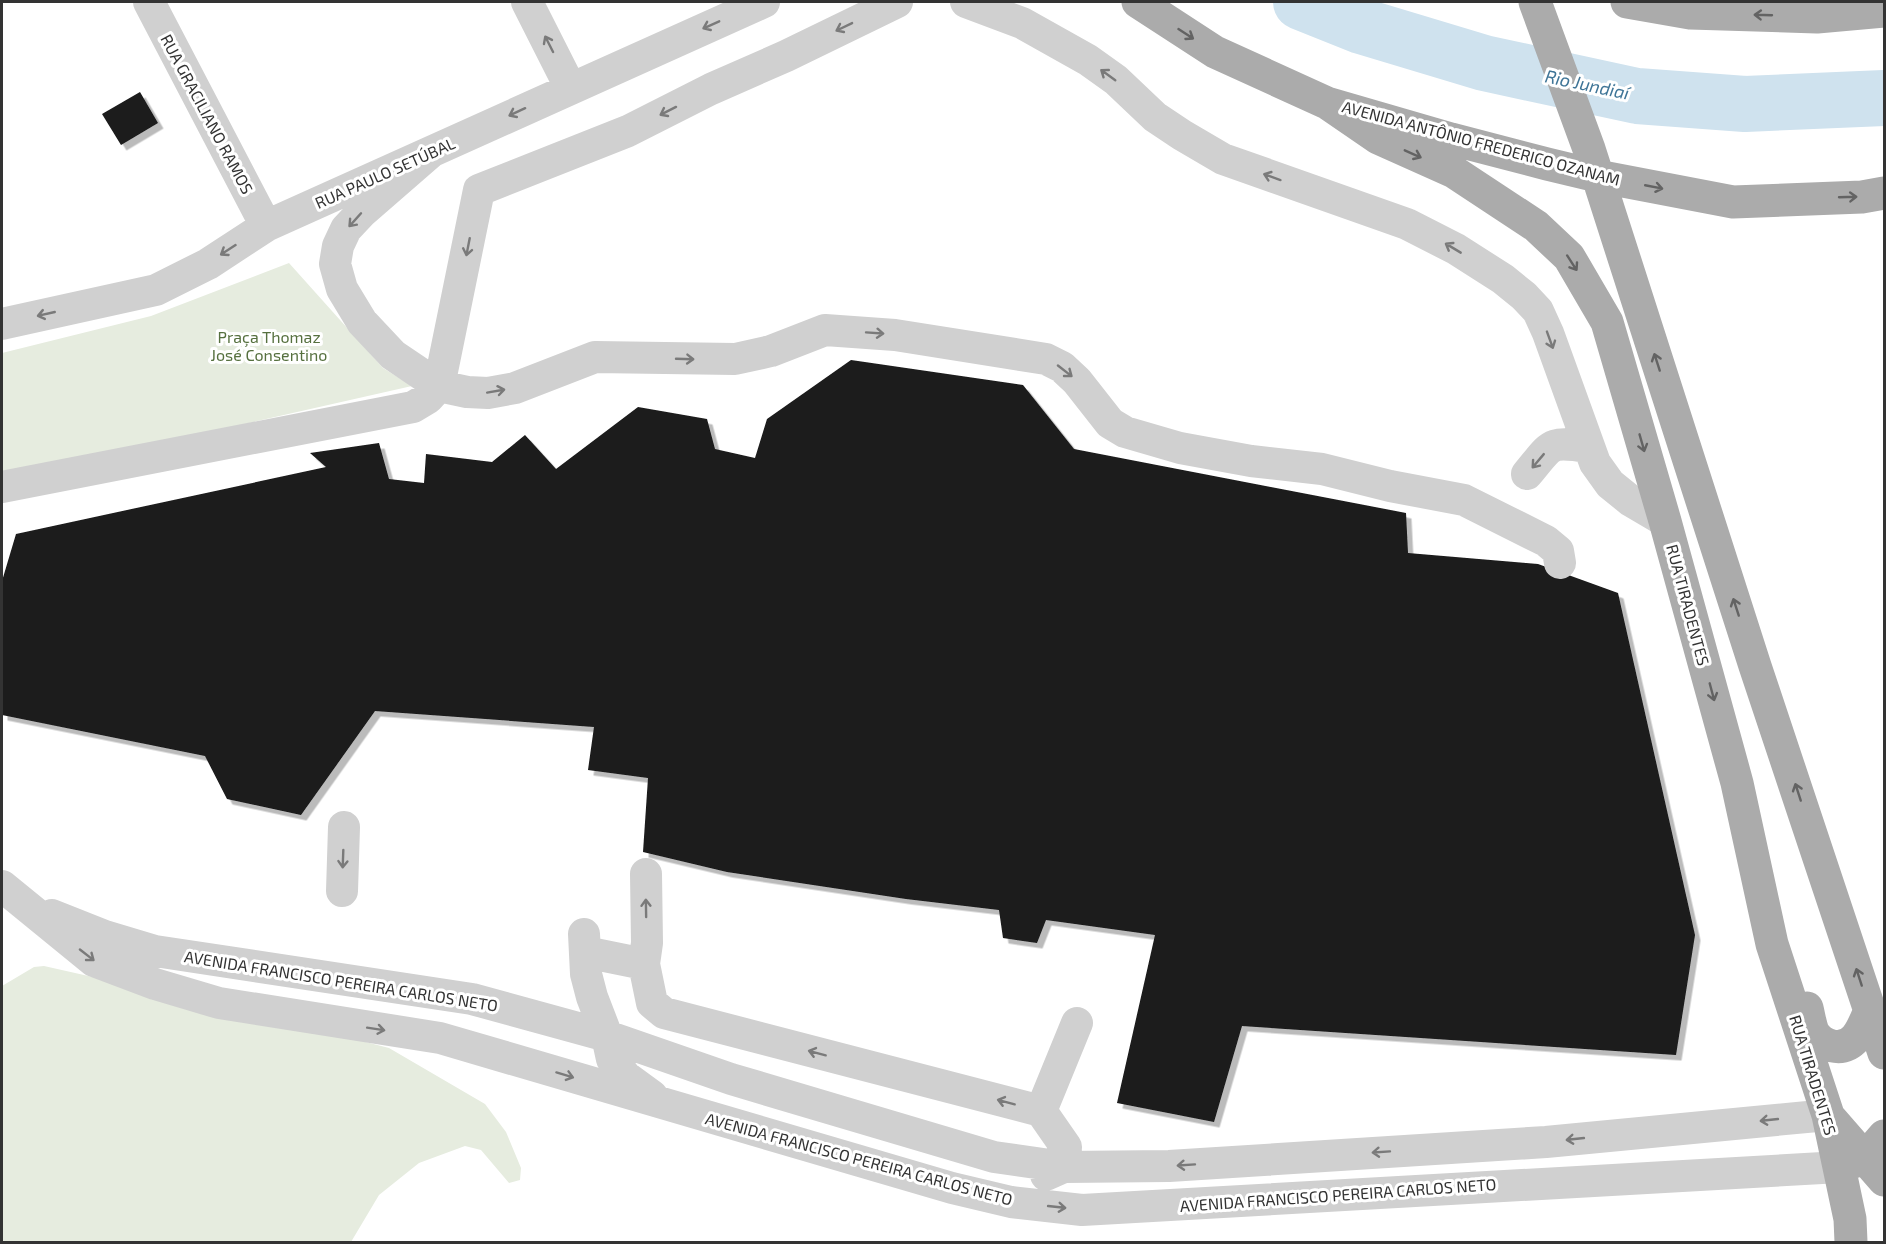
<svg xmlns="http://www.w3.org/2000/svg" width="1886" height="1244" font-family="'Exo 2',sans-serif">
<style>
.green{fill:#e6ecdf}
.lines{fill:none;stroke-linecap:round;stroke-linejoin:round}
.river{stroke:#cfe2ee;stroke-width:56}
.building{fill:#1a1a1a;filter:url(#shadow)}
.minor{stroke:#d0d0d0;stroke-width:32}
.major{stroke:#ababab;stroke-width:33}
.oneway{stroke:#636363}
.oneway2{stroke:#7a7a7a}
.labels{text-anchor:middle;stroke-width:6;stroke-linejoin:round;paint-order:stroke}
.street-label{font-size:16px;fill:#333;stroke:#fff}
.park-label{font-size:16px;fill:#56703f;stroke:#fff}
.water-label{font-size:18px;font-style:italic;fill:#3f7597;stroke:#fff}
</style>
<defs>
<filter id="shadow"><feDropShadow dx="5.5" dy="5.5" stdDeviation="0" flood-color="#0004"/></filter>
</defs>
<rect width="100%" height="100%" fill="#fff"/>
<path class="green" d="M289 263 383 368 412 386 2 479V353L151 316Z
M44 966 261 1015 389 1048 485 1104 506 1132 521 1168 520 1180 509 1183 481 1150 465 1146 419 1163 379 1195 351 1242H2V986L34 967Z"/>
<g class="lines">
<path class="river" d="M1301 2 1361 26 1484 63 1637 96 1745 104 1884 98"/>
</g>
<path class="building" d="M140 92 158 123 121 145 102 114Z
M851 360 1023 385 1074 449 1406 513 1408 553 1538 564 1618 593 1695 935 1676 1055 1242 1026 1214 1122 1117 1103 1155 935 1046 920 1037 943 1003 938 999 910 906 899 727 872 643 852 648 778 588 770 594 727 375 711 301 815 227 799 205 756 2 715V581L16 534 326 467 310 453 379 443 389 479 424 483 426 454 492 462 525 435 556 469 638 407 707 419 715 449 755 458 767 419Z"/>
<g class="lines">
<path class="minor" d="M149 2 266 226
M527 2 570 87
M966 2 1022 23 1088 60 1116 80 1155 117 1182 135 1223 159 1407 224 1456 249 1503 279 1524 296 1538 311 1548 333 1595 463 1610 484 1631 501 1665 521
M430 153 361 213 346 229 338 246 335 264 342 289 362 322 393 355 439 386 467 392 488 393 515 388 595 357 735 359 771 351 825 330 895 335 1046 359 1062 367 1077 381 1110 423 1125 432 1180 448 1251 461 1322 469 1390 486 1464 500 1546 541 1558 551 1560 563
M2 324 156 290 208 264 266 226 764 2
M1527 474C1553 443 1548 441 1589 447
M2 487 413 407 428 398 439 386 479 190 628 131 711 89 786 56 897 2
M646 874 647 943 644 964 652 1003 664 1013 1041 1111 1066 1147 1064 1167 1046 1175
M2 886 94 961 155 984 219 1003 440 1038 952 1188 1011 1202 1082 1210 1840 1167
M342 891 344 827
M52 915 105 936 155 951 472 999 607 1036 731 1079 994 1157 1064 1167 1169 1166 1546 1142 1828 1115
M584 934 586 974 592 997 607 1036 612 1059 626 1077 652 1096
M585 952 644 964
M1041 1111 1077 1023"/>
<path class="major" d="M1138 2 1215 52 1327 103 1451 139 1547 164 1597 176 1733 202 1862 197 1884 193
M1535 2 1589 149 1755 666 1884 1053
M1627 2 1690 13 1817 17 1884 11
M1327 103 1378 138 1454 172 1536 226 1569 257 1607 322 1665 521 1737 783 1772 944 1828 1115 1850 1219 1851 1242
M1807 1008C1809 1016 1810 1024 1813 1032 1817 1039 1824 1044 1832 1046 1855 1051 1863 1027 1870 1010
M1830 1118 1884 1180
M1844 1165 1865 1158 1884 1136"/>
</g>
<defs><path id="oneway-shaft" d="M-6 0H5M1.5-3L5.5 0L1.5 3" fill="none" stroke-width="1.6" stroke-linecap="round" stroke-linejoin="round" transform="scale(1.5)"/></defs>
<g class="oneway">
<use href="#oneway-shaft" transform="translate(1763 15) rotate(-178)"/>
<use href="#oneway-shaft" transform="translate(1186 34) rotate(33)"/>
<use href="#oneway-shaft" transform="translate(1413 154) rotate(24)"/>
<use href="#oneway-shaft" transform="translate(1654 187) rotate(11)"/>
<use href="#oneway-shaft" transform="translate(1848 197) rotate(-2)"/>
<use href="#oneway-shaft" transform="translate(1572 263) rotate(57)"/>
<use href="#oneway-shaft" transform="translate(1657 362) rotate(-108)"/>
<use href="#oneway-shaft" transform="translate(1642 443) rotate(74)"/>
<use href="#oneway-shaft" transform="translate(1736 607) rotate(-108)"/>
<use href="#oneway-shaft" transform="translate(1712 692) rotate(75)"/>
<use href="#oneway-shaft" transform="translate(1798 792) rotate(-108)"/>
<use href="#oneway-shaft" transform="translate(1859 977) rotate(-108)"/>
</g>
<g class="oneway2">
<use href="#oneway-shaft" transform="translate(711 25) rotate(156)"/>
<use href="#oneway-shaft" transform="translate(844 27) rotate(154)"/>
<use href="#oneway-shaft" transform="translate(549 44) rotate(-117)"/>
<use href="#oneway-shaft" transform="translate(1108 75) rotate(-144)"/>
<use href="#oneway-shaft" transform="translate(668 111) rotate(153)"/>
<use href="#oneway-shaft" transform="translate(517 112) rotate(155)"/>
<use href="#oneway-shaft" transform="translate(1272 177) rotate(-160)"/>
<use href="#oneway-shaft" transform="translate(355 220) rotate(132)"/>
<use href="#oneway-shaft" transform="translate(468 247) rotate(101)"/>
<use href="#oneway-shaft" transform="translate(1453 248) rotate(-149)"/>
<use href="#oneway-shaft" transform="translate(228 250) rotate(147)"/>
<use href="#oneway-shaft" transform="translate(46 314) rotate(167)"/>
<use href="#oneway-shaft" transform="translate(875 333) rotate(4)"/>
<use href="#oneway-shaft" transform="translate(1550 340) rotate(70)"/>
<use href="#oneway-shaft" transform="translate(685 359) rotate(2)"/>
<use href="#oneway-shaft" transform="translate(1065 371) rotate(38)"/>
<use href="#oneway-shaft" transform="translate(496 391) rotate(-10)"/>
<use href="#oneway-shaft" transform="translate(1538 461) rotate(130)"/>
<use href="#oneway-shaft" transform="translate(343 859) rotate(92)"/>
<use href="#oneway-shaft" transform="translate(646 908) rotate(-91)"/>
<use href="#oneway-shaft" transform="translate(87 955) rotate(38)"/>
<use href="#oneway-shaft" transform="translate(376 1029) rotate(9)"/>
<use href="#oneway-shaft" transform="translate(817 1053) rotate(-165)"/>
<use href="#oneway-shaft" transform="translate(565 1075) rotate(17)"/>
<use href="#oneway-shaft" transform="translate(1006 1102) rotate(-165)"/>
<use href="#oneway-shaft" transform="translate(1769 1120) rotate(174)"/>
<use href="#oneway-shaft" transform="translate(1575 1139) rotate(174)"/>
<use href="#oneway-shaft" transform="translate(1381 1152) rotate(176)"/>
<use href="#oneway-shaft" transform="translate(1186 1165) rotate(176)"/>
<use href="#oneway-shaft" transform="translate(1057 1207) rotate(6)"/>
</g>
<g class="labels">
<g class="street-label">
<text transform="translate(207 114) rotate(62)" y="6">RUA GRACILIANO RAMOS</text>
<text transform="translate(1481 143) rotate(15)" y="6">AVENIDA ANTÔNIO FREDERICO OZANAM</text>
<text transform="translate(385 173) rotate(-24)" y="6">RUA PAULO SETÚBAL</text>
<text transform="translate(1688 605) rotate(75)" y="6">RUA TIRADENTES</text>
<text transform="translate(341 981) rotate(9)" y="6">AVENIDA FRANCISCO PEREIRA CARLOS NETO</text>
<text transform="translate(1813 1075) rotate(73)" y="6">RUA TIRADENTES</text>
<text transform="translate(859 1159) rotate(15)" y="6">AVENIDA FRANCISCO PEREIRA CARLOS NETO</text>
<text transform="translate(1338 1195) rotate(-4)" y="6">AVENIDA FRANCISCO PEREIRA CARLOS NETO</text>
</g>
<g class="park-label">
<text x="269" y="343">Praça Thomaz<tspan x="269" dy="18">José Consentino</tspan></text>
</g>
<g class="water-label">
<text transform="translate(1587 85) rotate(12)" y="6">Rio Jundiaí</text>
</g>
</g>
<rect width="1886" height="1244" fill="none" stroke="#333333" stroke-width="6"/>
</svg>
